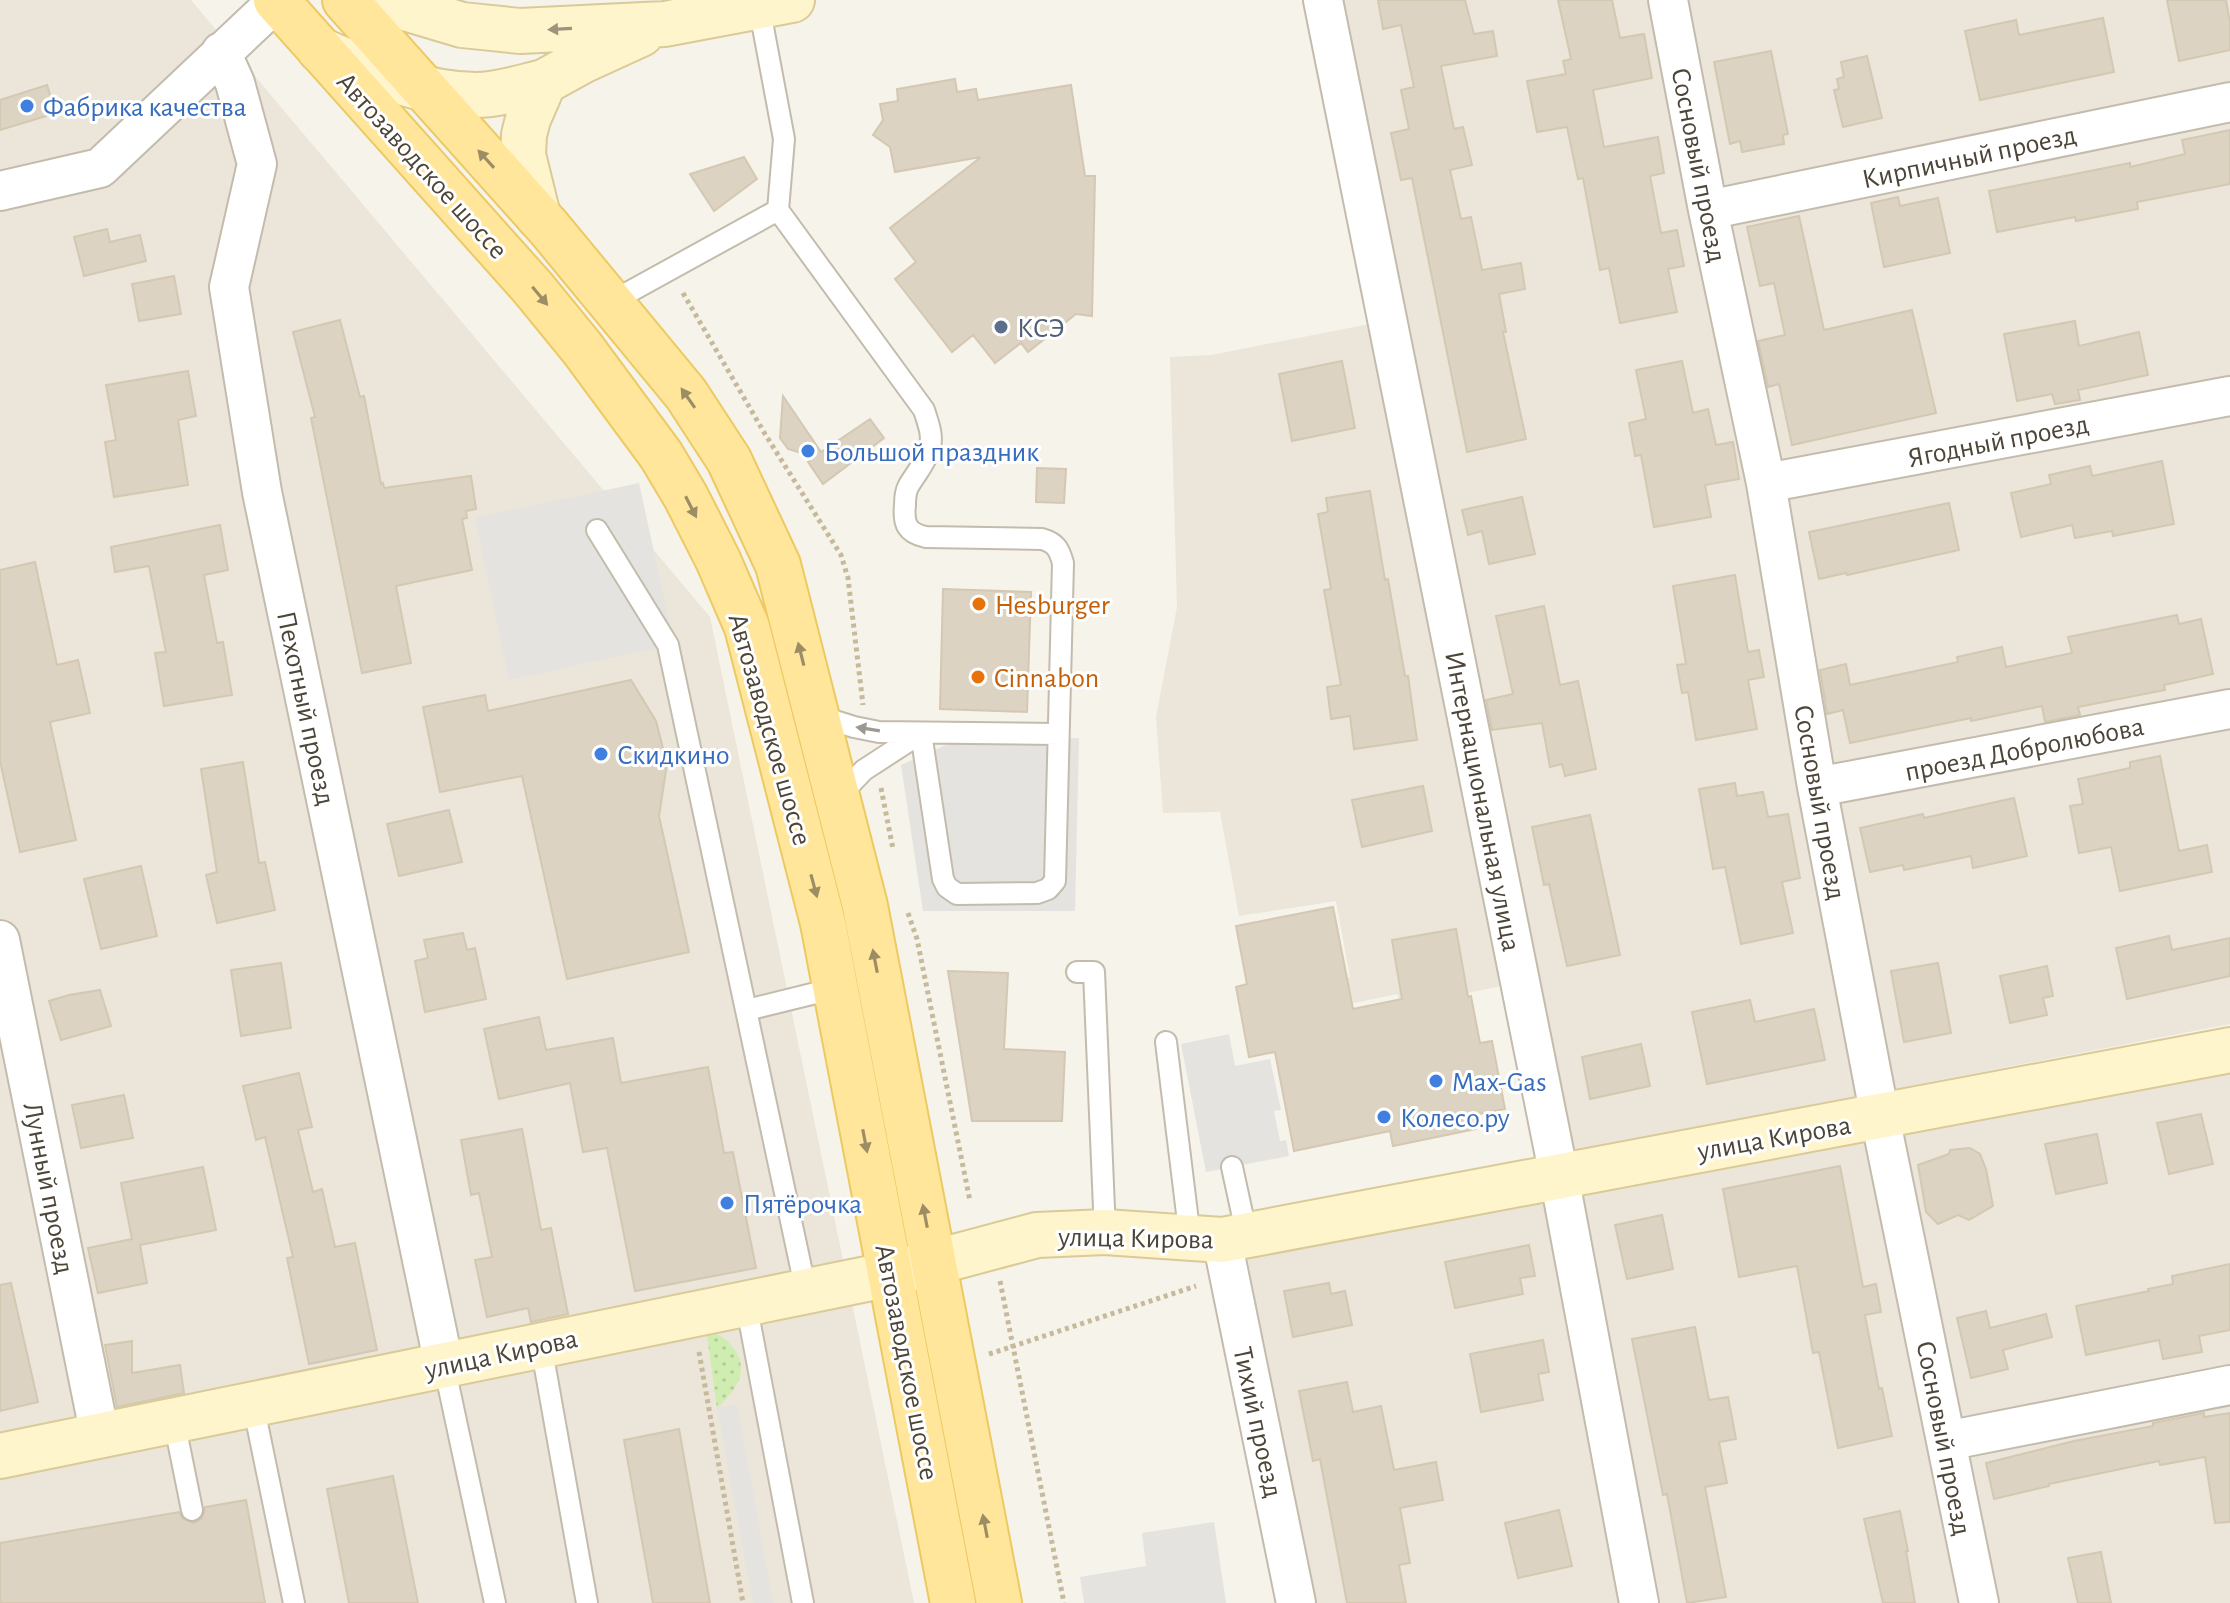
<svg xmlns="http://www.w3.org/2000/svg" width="2230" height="1603" font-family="'Alegreya Sans',sans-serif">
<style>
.residential{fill:#ebe6d9}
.grass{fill:url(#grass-dots)}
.parking{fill:#e5e3df}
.building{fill:#dcd3c2;stroke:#d4c8b2;stroke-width:2}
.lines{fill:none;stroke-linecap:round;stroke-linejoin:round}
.lane-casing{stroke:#c3bcac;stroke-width:24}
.street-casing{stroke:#c3bcac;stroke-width:42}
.secondary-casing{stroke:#d9ca98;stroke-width:48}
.primary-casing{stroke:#edc962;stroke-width:48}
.path{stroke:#c6b99c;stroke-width:5;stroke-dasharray:4 4;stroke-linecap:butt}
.lane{stroke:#fff;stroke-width:20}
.street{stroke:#fff;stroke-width:38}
.secondary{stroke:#fff5cc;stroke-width:44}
.primary{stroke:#ffe69b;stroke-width:44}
.oneway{fill:#9d947b}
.oneway2{fill:#9d8d65}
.oneway3{fill:#9d9992}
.shop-dot{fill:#3f7fe0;stroke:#fff;stroke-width:3}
.service-dot{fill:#5c6f8a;stroke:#fff;stroke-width:3}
.food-dot{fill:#e8710a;stroke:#fff;stroke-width:3}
.labels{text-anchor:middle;stroke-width:6;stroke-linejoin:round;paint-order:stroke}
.shop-label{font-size:28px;fill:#366cbe;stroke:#fff;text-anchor:start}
.street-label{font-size:28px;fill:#4c4538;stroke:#fff}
.service-label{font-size:28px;fill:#4e5e75;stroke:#fff;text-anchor:start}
.food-label{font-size:28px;fill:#c56008;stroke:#fff;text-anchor:start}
</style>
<defs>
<pattern id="grass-dots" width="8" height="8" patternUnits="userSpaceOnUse" patternTransform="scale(2)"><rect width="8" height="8" fill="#d0edb1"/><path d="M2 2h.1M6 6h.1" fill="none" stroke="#b4cd99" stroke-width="1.8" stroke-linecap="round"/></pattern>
</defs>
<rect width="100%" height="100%" fill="#f6f3eb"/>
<path class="residential" d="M0 0H191L710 617 914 1603H0Z
M1343 0H2230V1024L1562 1153 1526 981 1403 1006 1397 994 1335 1007 1330 982 1350 977 1336 901 1239 916 1220 812 1163 813 1156 717 1177 607 1170 357 1211 355 1405 317Z
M2230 1066V1603H1312L1246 1251Z"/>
<path class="grass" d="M710 1333C720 1334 725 1338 732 1346 751 1370 737 1389 717 1408L707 1336Z"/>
<path class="parking" d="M639 483 674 644 509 680 475 518Z
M1079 738 1075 911H923L901 765 959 739Z
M1229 1034 1235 1066 1270 1059 1281 1110 1274 1111 1280 1141 1286 1140 1289 1156 1206 1172 1181 1044Z
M737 1404 773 1603H753L717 1408Z
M1214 1522 1226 1603H1084L1080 1577 1146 1566 1142 1533Z"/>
<path class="building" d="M1378 0H1465L1474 34 1493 31 1497 56 1441 66 1454 129 1463 127 1472 165 1450 170 1461 219 1471 217 1482 270 1521 263 1525 289 1499 294 1506 332H1503L1526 439 1467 452 1412 178 1401 180 1391 133 1409 129 1401 90 1414 87 1401 25 1383 29Z
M1558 0H1612L1620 38 1644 34 1652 78 1593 90 1604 147 1658 137 1664 173 1650 176 1661 233 1677 230 1684 266 1668 269 1677 312 1620 323 1609 268 1600 270 1583 178 1578 179 1567 127 1537 132 1527 81 1566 74 1563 61 1571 59Z
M2167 0H2226L2230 22V50L2179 61Z
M2103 18 2114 72 1980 100 1965 31 2016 20 2019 35Z
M1771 51 1788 134 1783 135 1784 144 1742 152 1740 141 1730 144 1714 62Z
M1867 56 1882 118 1843 127 1834 90 1839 89 1837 79 1844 77 1841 62Z
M955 79 957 92 976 89 978 100 1071 85 1085 176H1095L1092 316 1076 314 1028 352 1021 343 995 363 973 335 952 352 895 279 916 262 890 228 981 157 895 172 890 147 873 135 883 120 880 104 898 101 897 89Z
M47 85 56 113 0 130V100Z
M2230 130V184L2137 202 2138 209 2076 221 2075 217 1997 232 1989 191 2130 163V167L2185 154 2182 140Z
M744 157 757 179 714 211 690 174Z
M1898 197 1900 206 1938 198 1950 253 1884 267 1871 203Z
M1799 216 1824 330 1912 310 1936 413 1792 445 1779 384 1768 387 1758 341 1785 335 1774 283 1760 286 1747 227Z
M107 229 110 242 140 235 146 261 84 276 74 237Z
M174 276 181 314 139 321 132 284Z
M340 320 360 397 364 396 381 484 383 483 384 488 471 476 476 509 466 511 467 518 462 519 472 570 396 586 411 663 362 673 311 418 315 417 293 332Z
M2075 321 2079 346 2139 332 2148 375 2078 390 2080 400 2055 404 2052 394 2017 401 2004 334Z
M1342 361 1355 428 1292 441 1279 374Z
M1682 361 1693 413 1708 409 1716 445 1733 442 1739 479 1705 485 1711 517 1654 527 1641 455 1635 456 1629 423 1646 419 1636 370Z
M188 371 196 416 178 420 188 485 114 497 105 442 116 440 106 385Z
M783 396 821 452 870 419 884 438 823 484 808 462 814 457 788 449 780 438Z
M2162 461 2174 524 2113 536 2112 531 2075 538 2072 525 2021 537 2011 493 2051 484 2049 475 2090 466 2092 476Z
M1037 468 1066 469 1064 503 1036 502Z
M1370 491 1385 580 1388 579 1405 676H1408L1417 740 1354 749 1350 716 1331 719 1327 687 1341 685 1324 590 1331 589 1318 514 1328 512 1326 498Z
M1522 497 1535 554 1489 564 1482 531 1468 535 1462 510Z
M1949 503 1959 550 1847 575 1846 573 1819 579 1809 532Z
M220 525 228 570 204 575 217 643 223 642 232 695 164 706 155 653 166 652 149 566 115 572 111 547Z
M35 562 57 665 78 660 90 713 50 722 76 840 20 852 0 761V570Z
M1735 575 1748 652 1759 650 1764 677 1748 680 1757 729 1696 740 1688 692 1682 693 1677 665 1686 664 1673 586Z
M943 589 1031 592 1027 712 940 709Z
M1544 606 1560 685 1578 681 1596 769 1565 776 1562 764 1550 767 1542 723 1492 730 1486 700 1513 694 1496 616Z
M2177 615 2179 624 2201 619 2213 674 2164 685 2165 690 2078 707 2080 715 2045 722 2042 706 1971 721V718L1850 743 1843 710 1827 714 1820 670 1846 664 1850 685 1958 662 1957 657 2002 647 2006 667 2072 653 2068 637Z
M631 680 656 721 667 764 659 816 689 952 567 979 522 776 440 792 423 707 485 695 488 711Z
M2160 756 2179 851 2207 845 2212 872 2120 891 2111 847 2079 853 2070 806 2083 804 2078 779 2130 768V762Z
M243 762 259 863 265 862 275 910 217 923 206 875 217 872 201 769Z
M1735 783 1737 796 1763 792 1768 817 1788 814 1800 878 1782 882 1793 933 1741 944 1725 867 1713 869 1699 789Z
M1423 786 1432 831 1362 847 1352 800Z
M2014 798 2027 856 1973 868 1971 856 1904 870 1903 865 1870 872 1860 828 1923 814 1924 818Z
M449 810 462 862 399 876 387 824Z
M1590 815 1620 955 1567 966 1549 884 1544 885 1532 827Z
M141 866 157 936 101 949 84 879Z
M1333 907 1353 1009 1402 999 1392 940 1456 929 1468 997 1471 996 1480 1043 1492 1041 1505 1109 1473 1115 1476 1129 1393 1146 1390 1131 1294 1151 1275 1052 1249 1057 1236 987 1247 984 1236 926Z
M463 933 467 950 475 948 486 999 425 1012 415 961 428 958 424 940Z
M2169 936 2172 950 2230 938V976L2127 999 2116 948Z
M281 963 291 1028 241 1036 231 970Z
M1938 963 1951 1033 1904 1042 1891 971Z
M2047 966 2053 996 2043 998 2047 1015 2010 1023 2000 976Z
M948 971 1008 973 1004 1049 1065 1052 1062 1121H972Z
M100 990 111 1026 61 1040 49 1001 69 995Z
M1750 1000 1755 1022 1814 1009 1825 1060 1707 1084 1692 1012Z
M539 1017 546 1050 613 1038 621 1083 708 1067 724 1153 733 1152 756 1268 635 1291 607 1148 583 1152 570 1083 499 1099 484 1029Z
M1641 1044 1650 1086 1590 1099 1582 1057Z
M299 1073 312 1127 298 1130 313 1192 322 1189 335 1247 355 1243 377 1350 309 1364 287 1258 293 1257 265 1137 256 1140 243 1086Z
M124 1095 133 1138 81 1148 72 1105Z
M2201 1114 2213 1164 2169 1174 2157 1123Z
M522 1129 541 1230 551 1228 568 1314 531 1322 528 1308 487 1317 475 1260 492 1257 479 1193 471 1195 461 1140Z
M2097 1134 2107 1183 2056 1194 2045 1144Z
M1970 1148 1980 1154 1986 1169 1993 1206 1969 1220 1958 1215 1938 1224 1926 1212 1918 1165 1949 1154 1950 1150Z
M1840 1166 1863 1287 1876 1284 1881 1312 1865 1315 1879 1389 1882 1388 1892 1436 1838 1448 1819 1352 1813 1353 1797 1266 1739 1277 1723 1189Z
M203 1167 216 1230 140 1245 147 1283 98 1293 88 1248 132 1239 121 1183Z
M1662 1215 1673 1269 1627 1279 1615 1225Z
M1529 1245 1535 1276 1520 1278 1523 1294 1455 1308 1445 1262Z
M2230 1264V1330L2199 1336 2202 1352 2163 1359 2159 1340 2086 1355 2076 1306 2149 1291 2148 1289 2173 1284 2172 1276Z
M11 1283 38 1402 0 1411V1285Z
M1329 1283 1331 1294 1345 1291 1352 1325 1293 1337 1284 1291Z
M1986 1311 1990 1328 2046 1314 2052 1337 2003 1350 2008 1369 1971 1378 1957 1318Z
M1695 1327 1709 1400 1728 1397 1736 1439 1719 1442 1727 1483 1705 1487 1726 1597 1687 1603 1667 1494 1663 1495 1632 1339Z
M1543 1340 1549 1372 1538 1374 1543 1400 1481 1412 1470 1354Z
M132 1341V1373L180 1365 184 1393 117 1407 105 1345Z
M1347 1382 1353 1412 1381 1406 1394 1470 1436 1462 1443 1500 1400 1508 1410 1563 1399 1565 1406 1603H1347L1320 1459 1313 1461 1299 1391Z
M2204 1413V1417L2230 1413V1522L2215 1523 2205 1457 2160 1465 2159 1461 2049 1484V1486L1994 1499 1986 1463 2074 1441 2153 1426V1423Z
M679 1429 710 1603H653L624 1440Z
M393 1476 418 1603H349L327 1489Z
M246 1500 265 1603H0V1543L179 1512 183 1519 194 1523 201 1519 204 1513 205 1507Z
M1559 1510 1572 1566 1518 1578 1505 1523Z
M1900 1511 1908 1551H1906L1915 1603H1883L1864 1519Z
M2101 1552 2111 1603H2078L2068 1558Z"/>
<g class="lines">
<g class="lane-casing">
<path id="lane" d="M759 6 784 139 778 210 924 410C928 423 933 434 930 448 926 463 915 474 908 487 905 493 905 499 905 505 903 524 907 533 926 537L1042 539C1056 543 1059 549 1063 563L1055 881 1048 889 1037 893 957 894 947 887 943 879 921 733
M611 302 778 210
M597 530 668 645 806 1291
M816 715 854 727 879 732 1058 734
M837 798 864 770 921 733
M1077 972H1094L1105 1232
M747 1010 836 988
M1166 1042 1190 1238
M1232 1167 1247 1236
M746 1303 803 1603
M541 1345 587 1603
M444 1365 495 1603
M253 1404 294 1603
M174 1421 192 1510"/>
</g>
<g class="street-casing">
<path id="street" d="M1323 0 1559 1176 1639 1603
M1668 0 1708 210 1766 483 1817 787 1880 1117 1979 1603
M221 52 235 83 257 164 229 287 262 492 444 1365
M0 191 100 168 277 1
M1708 210 2230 102
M1766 483 2230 396
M1817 787 2230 709
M0 940 100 1436
M1222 1240 1296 1603
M1946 1441 2230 1385"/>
</g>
<g class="secondary-casing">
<path id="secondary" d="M378 0 462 25 520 31 665 24 792 0
M320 50C369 71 421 95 476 95 498 95 522 87 544 82
M538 216 523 155 524 135 528 119 544 82 582 61 641 34
M0 1456 891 1274 1037 1235 1105 1232 1222 1240 2230 1050"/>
</g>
<g class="primary-casing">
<path id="primary" d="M276 0 533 288 582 348 661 455 686 497 718 560 747 627 823 923 953 1603
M345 0 549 228 686 394 729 460 778 565 865 906 999 1603"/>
</g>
<path class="path" d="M683 293 765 434 841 555 848 578 863 705
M881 788 893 849
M908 913 917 939 970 1201
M1000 1281 1064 1603
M699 1352 743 1603
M989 1354 1196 1286"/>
<use href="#lane" class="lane"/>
<use href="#street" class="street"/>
<use href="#secondary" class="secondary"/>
<use href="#primary" class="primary"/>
</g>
<defs><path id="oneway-solid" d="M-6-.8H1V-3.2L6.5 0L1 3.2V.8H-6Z" transform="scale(2)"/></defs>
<use class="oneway" href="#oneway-solid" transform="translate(560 29) rotate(177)"/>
<g class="oneway2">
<use href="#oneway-solid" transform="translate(486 159) rotate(-132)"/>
<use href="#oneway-solid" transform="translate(540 296) rotate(50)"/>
<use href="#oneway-solid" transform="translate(688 398) rotate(-125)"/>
<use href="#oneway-solid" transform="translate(691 507) rotate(63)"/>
<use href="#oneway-solid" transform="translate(801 654) rotate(-104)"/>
<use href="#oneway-solid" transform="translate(814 886) rotate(75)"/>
<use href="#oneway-solid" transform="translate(875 961) rotate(-101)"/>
<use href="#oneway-solid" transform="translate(865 1141) rotate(79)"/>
<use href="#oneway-solid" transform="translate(925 1216) rotate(-101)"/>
<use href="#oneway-solid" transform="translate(985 1526) rotate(-101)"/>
</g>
<use class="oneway3" href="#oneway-solid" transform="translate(868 729) rotate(-171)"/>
<g class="shop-dot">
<circle cx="27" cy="106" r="8"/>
<circle cx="808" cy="451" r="8"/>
<circle cx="601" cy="754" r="8"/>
<circle cx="1436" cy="1081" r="8"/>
<circle cx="1384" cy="1117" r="8"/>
<circle cx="727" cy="1203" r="8"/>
</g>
<circle class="service-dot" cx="1001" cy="327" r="8"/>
<g class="food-dot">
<circle cx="979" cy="604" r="8"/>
<circle cx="978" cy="677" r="8"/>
</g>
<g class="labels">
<g class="shop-label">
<text x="43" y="116">Фабрика качества</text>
<text x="824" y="461">Большой праздник</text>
<text x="617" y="764">Скидкино</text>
<text x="1452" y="1091">Max-Gas</text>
<text x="1400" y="1127">Колесо.ру</text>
<text x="743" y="1213">Пятёрочка</text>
</g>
<g class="street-label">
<text transform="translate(1969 156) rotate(-12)" y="10">Кирпичный проезд</text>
<text transform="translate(423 165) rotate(48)" y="10">Автозаводское шоссе</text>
<text transform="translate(1700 165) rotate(79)" y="10">Сосновый проезд</text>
<text transform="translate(1998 440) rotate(-11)" y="10">Ягодный проезд</text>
<text transform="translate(307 708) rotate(78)" y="10">Пехотный проезд</text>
<text transform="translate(771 729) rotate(74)" y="10">Автозаводское шоссе</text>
<text transform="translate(2024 748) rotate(-11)" y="10">проезд Добролюбова</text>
<text transform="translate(1484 801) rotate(79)" y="10">Интернациональная улица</text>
<text transform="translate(1821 802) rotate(80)" y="10">Сосновый проезд</text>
<text transform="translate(1774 1137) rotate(-10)" y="10">улица Кирова</text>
<text transform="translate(50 1188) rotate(79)" y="10">Лунный проезд</text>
<text transform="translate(1136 1237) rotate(1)" y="10">улица Кирова</text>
<text transform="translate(501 1353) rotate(-12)" y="10">улица Кирова</text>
<text transform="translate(908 1362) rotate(79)" y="10">Автозаводское шоссе</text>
<text transform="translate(1259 1422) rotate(78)" y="10">Тихий проезд</text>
<text transform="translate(1945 1438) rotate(79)" y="10">Сосновый проезд</text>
</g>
<g class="service-label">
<text x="1017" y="337">КСЭ</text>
</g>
<g class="food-label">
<text x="995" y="614">Hesburger</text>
<text x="994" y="687">Cinnabon</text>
</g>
</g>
</svg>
